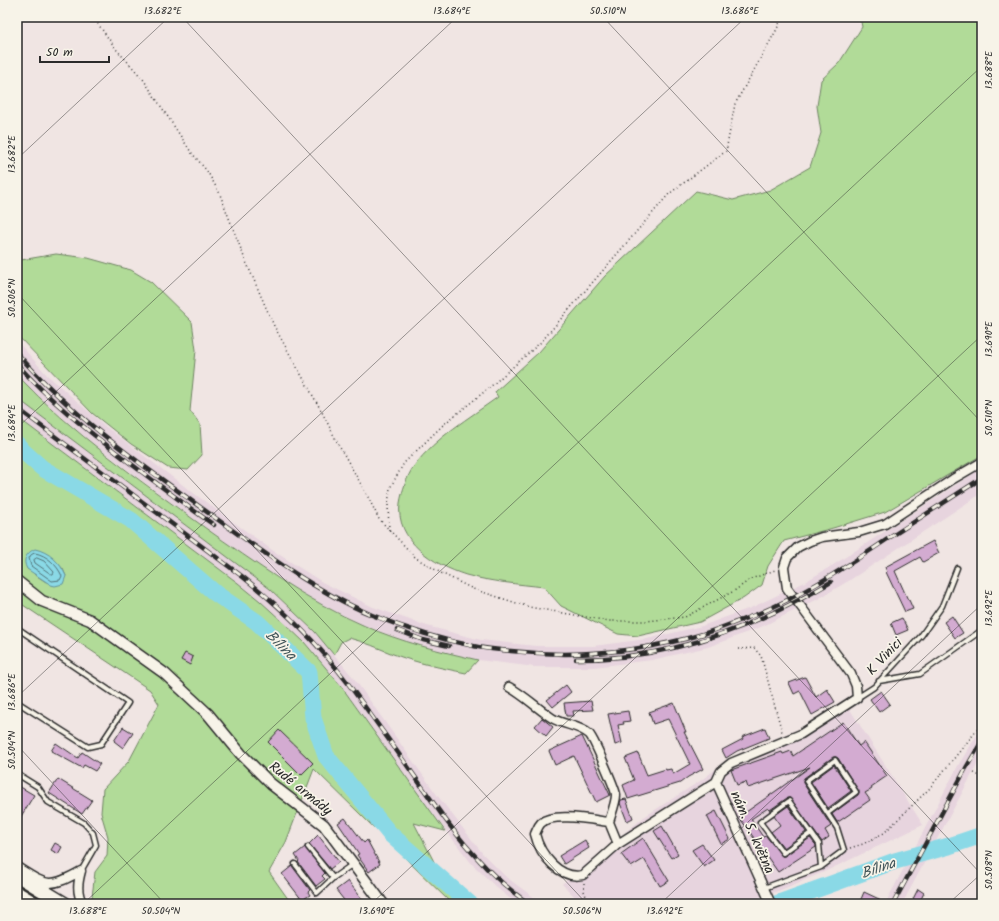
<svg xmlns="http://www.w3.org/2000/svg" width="999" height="921" font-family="Kalam,sans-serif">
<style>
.built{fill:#e7d4de}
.green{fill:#b1db98;stroke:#6e8362;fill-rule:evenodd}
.water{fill:#8ad9e6;stroke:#64939b}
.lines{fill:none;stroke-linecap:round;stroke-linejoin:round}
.shore{stroke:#517176;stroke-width:1}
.river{stroke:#8ad9e6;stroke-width:17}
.building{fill:#d3abd1;stroke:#2b2b2b}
.service-casing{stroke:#2b2b2b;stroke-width:7}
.minor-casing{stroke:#2b2b2b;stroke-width:11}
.tertiary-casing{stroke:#2b2b2b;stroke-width:13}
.trunk-casing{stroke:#2b2b2b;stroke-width:16}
.path{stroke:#2b2b2b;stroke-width:1.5;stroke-dasharray:1 3;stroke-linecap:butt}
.service{stroke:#f7f3e8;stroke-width:4}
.minor{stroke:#f7f3e8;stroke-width:8}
.tertiary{stroke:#f7f3e8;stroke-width:10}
.trunk{stroke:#f7f3e8;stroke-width:13}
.rail-casing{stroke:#2b2b2b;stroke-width:4.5}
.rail{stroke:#f7f3e8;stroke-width:3;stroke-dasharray:9;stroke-linecap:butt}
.ticks{fill:none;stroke:#2b2b2b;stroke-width:1;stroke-opacity:0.45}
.labels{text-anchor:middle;stroke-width:3.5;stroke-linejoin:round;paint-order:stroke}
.street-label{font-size:14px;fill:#2b2b2b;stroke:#f7f3e8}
.water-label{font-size:15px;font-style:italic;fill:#43565a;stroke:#f7f3e8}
.neatline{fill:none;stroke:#2b2b2b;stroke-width:1.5}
.ticks-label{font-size:10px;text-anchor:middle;fill:#2b2b2b}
</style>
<rect width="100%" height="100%" fill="#f0e5e3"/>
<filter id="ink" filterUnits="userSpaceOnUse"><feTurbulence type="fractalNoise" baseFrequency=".025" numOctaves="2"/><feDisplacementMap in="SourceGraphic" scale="8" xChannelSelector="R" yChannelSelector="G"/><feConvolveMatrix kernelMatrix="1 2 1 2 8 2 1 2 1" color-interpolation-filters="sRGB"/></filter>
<g filter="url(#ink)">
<path class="built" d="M17 341 47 375 105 426 192 492 272 550 322 582 373 607 427 626 481 640 536 646H593L647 639 702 626 753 607 803 583 838 562 982 468V493L850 580 818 599 761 627 708 647 652 660 594 667H535L478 660 421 647 365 626 312 600 260 567 177 507 92 443 31 390 17 375Z
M17 398 247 571 270 589 294 611 315 632 353 677 437 795 483 854 506 877 543 904H517L497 888 472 864 425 804 341 686 304 642 283 622 260 601 238 583 17 417Z
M844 700 923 825 824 872 778 891 756 899 757 904H582L562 884 644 817 700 781 728 760 799 730Z
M982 727V756L902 904H885L959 764Z"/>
<path class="green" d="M860 17H982V455L885 512 833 528 784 541 768 566 762 585 744 598 700 622 638 636 618 634 561 606 544 587C518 584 491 582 466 575 434 565 395 541 400 503 402 491 407 476 414 466 436 437 469 418 498 397L495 392 539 352 605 276 696 191 733 200 770 190 810 167 821 133 817 106 821 80 839 63 862 27Z
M56 254 88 258 131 270 151 282 192 322 196 350 190 411 200 424 202 455 188 470 168 468 131 444 92 413 17 335V262L21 260Z
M17 375C72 433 139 480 204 527 255 563 307 601 365 626 401 642 439 651 478 660L466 673C441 668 417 663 393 654 378 648 365 642 349 638L341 642 334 655 315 632 270 589 17 398Z
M17 417 238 583 260 601 283 622 304 642 341 686 445 831 414 823 456 904H452L314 769 286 842 269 872 291 903 290 904H99L92 897 95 872 107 856 108 837 101 813 103 789 129 761 159 704 150 690 17 601ZM53 558 63 569 66 576 46 582 34 574Z"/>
<path class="water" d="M35 549C49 552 60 562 66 576L63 584 55 586 51 585 27 569C22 560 26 553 35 549Z"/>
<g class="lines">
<path class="shore" d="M35 553C47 555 57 565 62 576L60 580 52 581 31 566 29 558 31 555Z
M37 558 44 561 54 572 53 574H51L35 563 34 560Z"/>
<path class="river" d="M17 444 23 451 42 468 131 520 215 593 257 622 309 672 313 718 326 756 390 834 470 904
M776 904 895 861 949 846 982 835"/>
</g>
<path class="building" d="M933 541 939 553 923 562 920 557 895 571 908 600H909L913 609 905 612 886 572H887L885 567Z
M952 616 963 633 955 638 944 622Z
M902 618 908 630 896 635 891 623Z
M185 653 193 657 190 665 181 660Z
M805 677 816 697 827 689 835 702 812 715 800 691 794 694 789 683Z
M566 685 571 692 553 707 547 700Z
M881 691 890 704 879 712 870 699Z
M591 701 593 710 573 711 574 716H566L564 703Z
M674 703 686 732H684L703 769 688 777 680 783 628 799 623 785 634 780 625 758 638 753 647 775 666 769V770L671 769 673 774 690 764 668 719 653 724 649 712Z
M628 711 630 721 623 722 624 724 618 725 622 743 615 745 608 714Z
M542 718 553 727 546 736 535 726Z
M843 722 859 746 864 742 887 776 871 787 872 789 865 793 870 800 838 822H837L832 814 858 795 859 792 838 758 836 757H833L804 778 803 783 831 826 825 830 829 837 822 842 790 798H787L770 810 768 808 751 819 763 837 766 836 782 856H785L810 838 816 845V847L778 872 739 817 810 767 748 788 746 782 737 785 731 770 782 752 783 754 791 751 793 756Z
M123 727 133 733 123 748 114 741Z
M765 728 769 738 737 751 726 758 722 750 743 739 742 737Z
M279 730 313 763 301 775 268 742Z
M582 736 610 795 596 802 574 756 555 765 549 751Z
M56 743 78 758 82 752 100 764 95 771 84 765 82 768 51 751Z
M834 765 851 791 828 808 811 782Z
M58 779 92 800 82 814 49 793Z
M17 785 34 795 17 823Z
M626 799 633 818 627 821 620 803 621 800Z
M788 806 806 832 784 848 771 832 780 825 774 816Z
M716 811 730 839 721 844 707 816Z
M345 818 364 843 367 840 380 864 369 872 357 855 359 854 338 823Z
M662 826 678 854 671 858 654 831Z
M318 835 339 862 330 869 309 844Z
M643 838 669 881 660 886 644 859 631 867 621 854Z
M585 840 589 848 564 864 559 856Z
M55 843 62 847 58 854 51 850Z
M702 844 714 860 704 867 692 850Z
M305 847 325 873 322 876 325 879 316 886 298 862 299 861 295 855Z
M292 866 310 890 308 892 310 895 302 900 282 874Z
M348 881 359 895 366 904H347L336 890Z
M918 889 924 893 919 903 913 899Z
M864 892 879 899 877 904H859Z"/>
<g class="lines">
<g class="service-casing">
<path id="service" d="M17 628 128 703 101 744 88 747 17 702
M879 681 920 674 982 630
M857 698 874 687 921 636 942 606 957 568
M17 774 38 787 48 802 84 823 93 833 96 845 81 871
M811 833 783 853 760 822 789 801 819 844 821 867
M308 847 333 878 353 864
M295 864 317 893 333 878
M764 888 821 867 844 850 837 828 806 781 835 760 856 792 828 813"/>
</g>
<g class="minor-casing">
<path id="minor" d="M509 687C525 696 537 708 552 718 563 725 579 725 589 734 593 737 616 790 616 795 616 802 611 815 609 822 593 820 553 812 541 823 538 826 537 830 535 834 540 855 560 880 583 875L618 844 716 782 721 771 731 763 801 734 857 698 856 686 851 674 787 588 784 567 787 558 798 547 810 541 822 537 859 532 885 524 953 479 982 462
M716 782 771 904
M609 822 618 844
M17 867C47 886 49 889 81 871
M81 871C78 882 76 893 83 904"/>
</g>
<g class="tertiary-casing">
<path id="tertiary" d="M17 581 42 601 90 620 164 673 208 714 241 754 271 784 324 825 383 904"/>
</g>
<g class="trunk-casing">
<path id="trunk" d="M17 875 65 904
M17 893 35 904"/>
</g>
<path class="path" d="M93 17 116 49 143 79 191 152 207 171 219 192 244 257 274 326 322 412 338 444 366 493 379 519 416 558 441 573 473 589 529 607 609 621H646L685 617 734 591 751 579 775 570
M389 530 388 505 390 488 404 463 444 424 489 388 541 342 669 194 726 151 735 104 777 29 782 17
M738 649 754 648 761 656 782 732
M974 773 982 777
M850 848 863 844 884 833 929 789 982 724
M584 883V891L589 904"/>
<use href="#service" class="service"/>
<use href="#minor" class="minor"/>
<use href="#tertiary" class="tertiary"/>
<use href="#trunk" class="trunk"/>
<g class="rail-casing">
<path id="rail" d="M17 353C73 418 147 469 217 519 265 554 317 592 372 615 406 629 442 640 478 647 489 649 500 650 511 651 575 658 641 652 703 634 720 629 738 621 755 615 803 595 846 567 889 538 920 518 951 498 982 478
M17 364C49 400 88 431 126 460 155 482 184 504 214 525
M17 408 243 577C282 608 317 642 347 682 371 715 395 748 418 781 437 808 456 836 479 860 494 877 511 891 529 904
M397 630 423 640 449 646
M576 659C666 660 754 628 831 582
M893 904 966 768 982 741"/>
</g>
<use href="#rail" class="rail"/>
</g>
</g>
<path class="ticks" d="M182 17 982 875M603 17 982 423M17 159 169 17M17 293 587 904M17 428 457 17M17 697 746 17M17 745 165 904M83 904 982 66M371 904 982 335M660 904 982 604M948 904 982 873"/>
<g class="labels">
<g class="street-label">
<text transform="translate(884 656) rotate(-47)" y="5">K Vinici</text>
<text transform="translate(301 788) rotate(39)" y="5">Rudé armády</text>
<text transform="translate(753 832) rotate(66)" y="5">nám. 5. května</text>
</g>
<g class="water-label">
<text transform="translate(281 645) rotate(44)" y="5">Bílina</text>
<text transform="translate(878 868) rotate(-19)" y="5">Bílina</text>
</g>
</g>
<rect width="999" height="921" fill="none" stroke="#f7f3e8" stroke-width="44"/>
<path d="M40 56v6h69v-6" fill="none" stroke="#2b2b2b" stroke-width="2"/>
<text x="46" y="56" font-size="12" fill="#2b2b2b" stroke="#f7f3e8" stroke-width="3" paint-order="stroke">50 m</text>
<rect x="22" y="22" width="955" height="877" class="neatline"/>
<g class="ticks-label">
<text x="163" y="14">13.682°E</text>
<text x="452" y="14">13.684°E</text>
<text x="608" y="14">50.510°N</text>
<text x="740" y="14">13.686°E</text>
<text transform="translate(988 70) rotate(-90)" y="4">13.688°E</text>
<text transform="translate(11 154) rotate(-90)" y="4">13.682°E</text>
<text transform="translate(11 298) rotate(-90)" y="4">50.506°N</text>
<text transform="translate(988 339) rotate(-90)" y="4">13.690°E</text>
<text transform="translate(988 418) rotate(-90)" y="4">50.510°N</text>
<text transform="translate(11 423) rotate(-90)" y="4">13.684°E</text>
<text transform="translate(988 608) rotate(-90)" y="4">13.692°E</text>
<text transform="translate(11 692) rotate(-90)" y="4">13.686°E</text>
<text transform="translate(11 750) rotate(-90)" y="4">50.504°N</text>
<text transform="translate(988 870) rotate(-90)" y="4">50.508°N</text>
<text x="88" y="914">13.688°E</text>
<text x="161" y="914">50.504°N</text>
<text x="377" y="914">13.690°E</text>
<text x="582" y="914">50.506°N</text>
<text x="665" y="914">13.692°E</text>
</g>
</svg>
